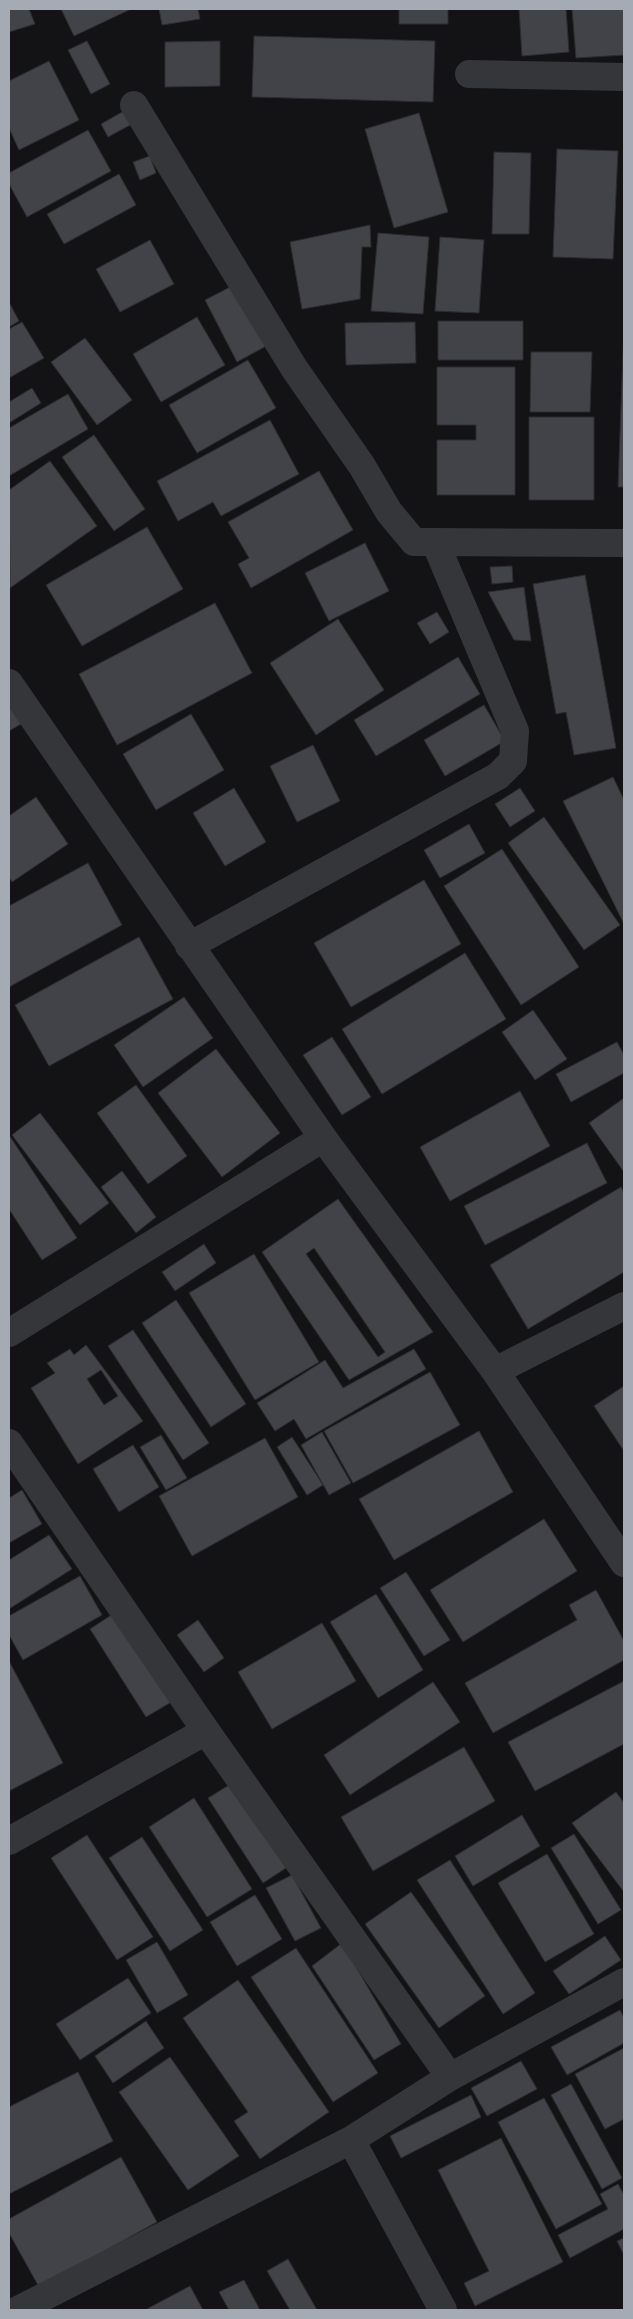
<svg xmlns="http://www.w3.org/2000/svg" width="633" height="2319" font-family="Ubuntu,sans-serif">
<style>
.building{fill:#424348;stroke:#2d2d31;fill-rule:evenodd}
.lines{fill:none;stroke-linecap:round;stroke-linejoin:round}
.street{stroke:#34363a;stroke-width:28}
</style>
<rect width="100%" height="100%" fill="#131315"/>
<path class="building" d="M9 9H29L35 24 9 32Z
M61 9H131L74 36Z
M159 9H198L200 19 162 25Z
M399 9H448V24H399Z
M519 9H566L569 52 522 56Z
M572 9H624V55L576 58Z
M254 36 435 41 433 102 252 97Z
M87 41 110 84 91 94 68 50Z
M220 41V86L165 87V42Z
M49 61 79 120 19 150 9 128V81Z
M124 111 132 124 108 137 101 124Z
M419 113 448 212 394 228 365 129Z
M88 130 111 171 27 217 9 184V173Z
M557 149 618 151 613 259 553 257Z
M494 152 531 153 529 234H492Z
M150 156 156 173 140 180 133 162Z
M119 174 136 205 64 244 47 214Z
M370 225 371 247H362L360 299 302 309 290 242Z
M378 233 429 237 423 314 371 311Z
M440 237 484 240 479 313 435 311Z
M150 240 174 284 120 312 96 269Z
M236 284 268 345 237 362 205 300Z
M9 302 19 321 9 327Z
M197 317 225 365 161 402 133 354Z
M438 321H523V360H438Z
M22 322 44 358 9 378V329Z
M415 322 416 363 346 365 345 323Z
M624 327V487H618Z
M85 338 132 400 97 425 51 362Z
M531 352H592L590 412H530Z
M248 360 276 408 197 453 169 405Z
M437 367H515V495H437V440H476V425H437Z
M32 388 41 403 9 423V402Z
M68 394 88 429 9 476V428Z
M529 417H594V500H529Z
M270 420 299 474 221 516 213 502 178 521 157 481Z
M94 435 145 509 114 531 62 457Z
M50 461 97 526 10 588 9 490Z
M319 471 353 530 251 588 238 564 249 558 228 522Z
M147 527 183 589 82 646 46 585Z
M365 543 389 591 329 621 305 573Z
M512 566 513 582 492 584 490 567Z
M585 575 616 748 574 755 566 712 556 714 533 584Z
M524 587 531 641 514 640 488 592Z
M215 603 252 673 117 745 79 674Z
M437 612 449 632 430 644 417 623Z
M338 619 384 690 316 735 270 663Z
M458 657 480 694 376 756 354 720Z
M9 704 21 724 9 731Z
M484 705 505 741 445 776 424 740Z
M191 714 224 770 156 810 123 754Z
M313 745 340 801 297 822 270 766Z
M613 777 624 800V924L563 801Z
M234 788 266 842 225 866 193 813Z
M520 788 535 811 510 827 495 804Z
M36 797 68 844 12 882 9 877V816Z
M544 817 620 925 584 950 508 843Z
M469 824 485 853 440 878 424 850Z
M502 849 579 967 521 1005 444 886Z
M88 863 122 925 9 987V906Z
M424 880 461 944 351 1007 314 943Z
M139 937 173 999 49 1066 15 1005Z
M465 953 506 1019 382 1094 342 1029Z
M184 997 213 1038 143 1087 114 1045Z
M533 1010 567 1059 535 1080 502 1032Z
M332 1037 371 1097 342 1115 303 1055Z
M617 1042 624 1055V1073L571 1102 556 1074Z
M216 1049 280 1133 222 1177 158 1093Z
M136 1085 187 1156 148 1184 97 1113Z
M520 1091 550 1146 450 1201 420 1147Z
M624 1098V1172L589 1123Z
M40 1113 109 1203 80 1225 12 1135Z
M9 1135 77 1238 42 1260 9 1209Z
M587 1143 607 1183 485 1245 464 1206Z
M122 1171 156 1217 136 1233 101 1187Z
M621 1187 624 1193V1272L528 1329 490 1265Z
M338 1199 433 1332 349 1380 262 1252ZM314 1248 385 1352 378 1357 306 1254Z
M204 1244 216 1263 175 1291 162 1272Z
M254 1254 319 1362 255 1400 189 1293Z
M176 1300 246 1404 211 1427 142 1323Z
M133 1330 209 1443 183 1460 108 1346Z
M86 1345 143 1421 78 1464 31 1388 55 1373 47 1363 70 1349 74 1355ZM101 1370 118 1396 104 1405 87 1379Z
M414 1349 426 1369 306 1439 294 1419 275 1431 257 1403 325 1360 343 1388Z
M430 1372 460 1425 353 1483 324 1431Z
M624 1386V1451L594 1406Z
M479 1431 513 1492 394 1560 359 1499Z
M322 1432 351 1483 329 1495 301 1445Z
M161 1435 187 1478 166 1490 140 1447Z
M292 1437 323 1485 307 1495 277 1447Z
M265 1438 298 1497 192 1556 159 1496Z
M133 1445 159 1487 119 1512 93 1469Z
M22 1490 42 1524 9 1543V1498Z
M544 1519 577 1571 463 1642 430 1590Z
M49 1535 72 1569 9 1609V1560Z
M406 1572 450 1640 424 1656 380 1588Z
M80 1576 102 1615 23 1660 9 1635V1616Z
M596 1590 624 1641V1660L493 1733 465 1683 577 1620 569 1605Z
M376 1594 423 1670 378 1698 330 1622Z
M116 1612 173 1701 146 1717 90 1629Z
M198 1620 224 1658 204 1672 177 1635Z
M322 1623 356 1681 272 1729 238 1672Z
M9 1661 63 1763 9 1791Z
M624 1681V1744L535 1791 508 1742Z
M433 1682 460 1722 350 1795 324 1755Z
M464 1747 495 1801 373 1871 341 1817Z
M234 1782 289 1866 263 1883 208 1798Z
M616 1792 624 1803V1892L572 1823Z
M194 1798 252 1889 207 1917 149 1827Z
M522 1815 540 1846 473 1886 455 1856Z
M574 1834 621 1910 598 1924 551 1848Z
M87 1835 153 1937 117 1960 51 1858Z
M142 1837 203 1930 170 1951 109 1858Z
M547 1854 594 1934 545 1962 498 1883Z
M450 1860 535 1993 503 2014 417 1880Z
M292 1875 321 1928 295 1941 266 1888Z
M411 1892 485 1996 439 2028 365 1924Z
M255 1895 282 1939 237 1966 210 1922Z
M605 1936 621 1960 569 1994 553 1971Z
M157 1942 188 1995 157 2013 126 1960Z
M342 1943 401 2044 374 2060 312 1966Z
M296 1948 378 2073 333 2102 251 1977Z
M128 1978 151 2013 80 2060 56 2024Z
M238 1980 329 2112 260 2159 234 2121 248 2112 183 2018Z
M620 2010 624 2018V2043L567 2075 551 2047Z
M146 2021 164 2048 113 2083 95 2056Z
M624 2048V2119L605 2129 575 2074Z
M170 2057 239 2156 188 2190 119 2092Z
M521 2061 537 2089 487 2116 471 2088Z
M78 2072 113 2141 9 2194V2107Z
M571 2084 622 2178 602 2189 551 2095Z
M471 2095 481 2117 401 2158 390 2136Z
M544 2098 602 2204 556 2229 498 2122Z
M501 2138 563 2262 475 2306 464 2283 489 2271 438 2170Z
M121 2157 157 2222 39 2287 9 2233V2219Z
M618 2184 624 2195V2229L570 2258 558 2235 608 2209 600 2194Z
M624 2238V2255L617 2241Z
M288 2259 317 2310H290L267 2271Z
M244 2280 260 2310H229L219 2292Z
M190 2286 203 2310H145Z"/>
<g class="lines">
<path class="street" d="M469 74 624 77
M134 105 294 368 362 466 389 512 414 542H435L515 731 513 761 498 776 189 946
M435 542 624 543
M9 683 323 1138 495 1371 624 1563
M9 1333 323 1138
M495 1371 624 1306
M9 1443 206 1731 450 2077
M9 1841 206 1731
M351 2140 443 2310
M18 2310 351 2140 450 2077 624 1982"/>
</g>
<rect width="633" height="2319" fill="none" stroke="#a5abb5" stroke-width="20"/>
</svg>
